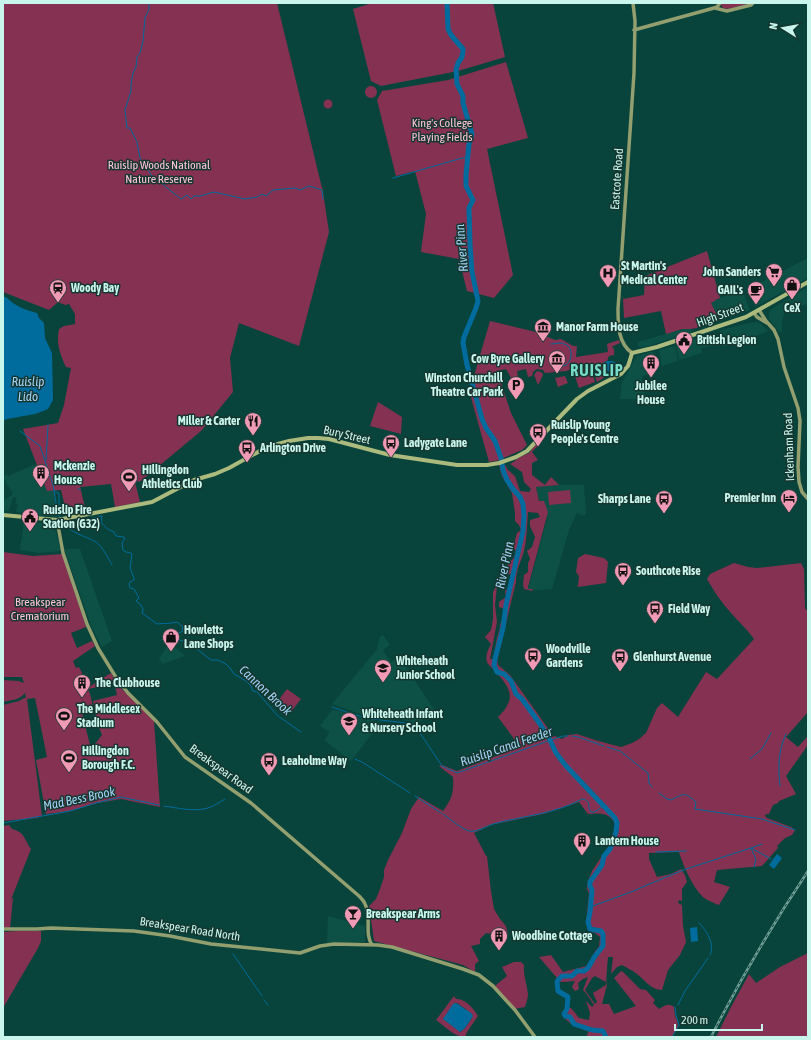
<svg xmlns="http://www.w3.org/2000/svg" width="811" height="1040" font-family="'Asap Condensed',sans-serif">
<style>
.built{fill:#0d5146}
.green{fill:#853151;fill-rule:evenodd}
.water{fill:#006c9e}
.lines{fill:none;stroke-linecap:round;stroke-linejoin:round}
.stream{stroke:#006c9e;stroke-width:1}
.river{stroke:#006c9e;stroke-width:5}
.secondary{stroke:#939f6f;stroke-width:3.5}
.primary{stroke:#acba7d;stroke-width:4}
.rail-casing{stroke:#6da198;stroke-width:2.5}
.rail{stroke:#163630;stroke-width:1;stroke-dasharray:3;stroke-linecap:butt}
.labels{text-anchor:middle;stroke-width:3;stroke-linejoin:round;paint-order:stroke}
.park-label{font-size:12px;fill:#ffc5d6;stroke:#163630}
.street-label{font-size:12px;fill:#c8f6ec;stroke:#163630}
.poi-label{font-size:12px;font-weight:bold;fill:#c8f6ec;stroke:#163630;text-anchor:start}
.water-label{font-size:13px;font-style:italic;fill:#a2d2f4;stroke:#163630}
.district-label{font-size:16px;font-weight:bold;letter-spacing:1px;fill:#77dcc8;stroke:#163630}
</style>
<rect width="100%" height="100%" fill="#08443b"/>
<path class="built" d="M808 258V278L755 307 748 289Z
M808 287V304L785 310 782 322V331L780 333 769 319V312L771 309Z
M742 289 750 310 720 321 711 303 715 301V300Z
M757 322 762 325 768 331 753 337V340L722 347 720 331 721 330 749 323Z
M682 329H691L692 332 645 347H638V342Z
M714 334 717 345 702 348 701 349 702 353 679 360 676 345Z
M675 346 678 361 662 366 659 350Z
M650 352H653L655 357 656 363 653 364 655 374 645 375 644 376 642 377 646 399H620L622 382 637 356Z
M36 464 47 491 53 490 58 517 44 516 16 512 18 504H15L17 498 13 497 9 511 3 510V501L13 494 3 477 7 474 8 476Z
M559 485H584L586 513 584 516 577 513 569 530 552 589 538 590 528 589 547 519 538 496 536 487Z
M24 521 51 524 56 532 61 551 39 553 20 550Z
M64 549H80L112 641 102 647 92 628Z
M383 635 390 645 383 650 391 662 399 657 435 711 416 724 410 722 400 719 366 716 332 704 374 653 377 650 379 639 381 636Z
M170 643 185 656 162 664 159 658Z
M332 710 339 711 360 718 381 722 351 761 324 740 330 732 320 726Z
M328 916 365 926V942L327 943Z"/>
<path class="green" d="M3 3H277L323 192 329 232 299 346 239 323 230 358 233 392 201 431 141 481 135 482 140 502 115 507 111 484 80 487 86 511 67 515 61 490 47 491 23 429 58 423 64 405 71 368 66 367C60 354 56 343 59 329L64 326 75 324V314L69 304 65 305 58 302 49 310 3 292Z
M372 3H493L505 57 458 71 381 86 371 81 353 9Z
M721 3H751L728 9 723 8 721 5Z
M506 62 528 138 487 149 513 275 494 298 467 291 459 259 421 252 426 214 415 171 396 176 377 100 382 91 448 80Z
M365 92a6 6 0 1 1 12 0a6 6 0 1 1-12 0Z
M323.5 104a4.5 4.5 0 1 1 9 0a4.5 4.5 0 1 1-9 0Z
M707 251 720 298 715 300V301L711 303 718 317 717 320 696 328 691 329H682L666 334 661 311 624 318 623 299 644 295 645 276Z
M490 321 536 332 555 340 561 339 573 346H577L576 357 608 352 607 344 619 340 620 343 613 346 612 347 614 349V355L609 356 607 361 604 362 602 368 606 371 605 377 597 382 595 376 598 375 596 366H594L593 363 566 371 545 373 543 370 537 369 533 372 532 376 528 377 526 369 517 371 519 383 515 385 506 369 497 371 511 413 527 445 522 450 501 459 495 441 486 428 482 419 479 406 472 387V383Z
M590 366 595 382 579 388 573 371Z
M537 371 541 372 543 374 542 377 538 385 534 375Z
M565 376 568 383 558 387 555 378Z
M471 388 478 406 480 419 485 428 493 441 500 460 489 462 470 394Z
M378 402 402 417 401 434 370 426Z
M540 439H544L532 452 538 460 532 463V475L545 485 551 477 559 485 536 487 539 501H544L548 512 528 587V589H533L532 591 524 589 523 584 524 575 528 572V563L530 559 527 551 532 547 535 537 530 526V520L540 517 538 513 528 512C527 525 527 538 524 551 521 562 516 569 516 582L497 660 498 665 510 675 547 727 552 737 555 736 558 738 562 739 568 735 577 734 598 741 621 747 632 743 639 739 646 733 657 708 662 703 678 717 706 672 717 679 754 639C747 629 739 622 731 613 721 602 714 591 707 579L710 574 734 563 748 567 757 568 801 563 804 569 805 608 808 612V712L786 737 798 747 808 736V745L786 776 796 794 779 801 778 803 773 805 769 814H766L765 816 767 818 791 827 795 830 792 835 785 838 777 846 778 848 762 866 717 870 714 882 730 887 719 905C713 903 706 900 702 896 692 886 683 865 679 852L649 853V859L657 877 671 874 681 869 685 875 687 882 682 889V901L679 900 678 903 682 905 683 926 686 942 680 955 668 970 662 990C651 990 646 981 638 975 634 971 627 968 622 965L617 967 611 974 613 957H608L606 982 607 985 602 1004H609L614 1014 636 1006 614 978 620 972 622 971 640 989 646 990 655 1000 653 1003 659 1009C664 1006 668 1002 674 1007L675 1016 677 1020 678 1027 672 1037H586L589 1031 574 1026 563 1017V1013L565 1008H571L579 1018 589 1020 590 1013 586 1001 592 1007 594 1005 586 993 583 990 588 977 583 979 578 983 579 989 575 991 572 987 575 981 563 982 555 981 557 978 539 957 551 955 563 972 587 966 596 950 599 947 600 937 595 933 588 930 586 923 589 894 587 888 588 882 592 871 610 844 616 824C608 812 601 813 588 814L579 802 543 814 490 825 474 833 486 856H487L491 891 494 909 500 919 506 926 508 934 498 935 486 933 480 939V944L471 946 479 961 475 964V972L463 965 374 941 369 906 376 899 380 889 384 877V870L388 860 402 833 411 809 419 797 443 811C452 799 454 792 453 777L439 766 442 765 457 771 520 747 498 717C517 698 511 689 495 671 493 668 488 665 487 662 485 655 488 650 491 644L485 637 491 630 493 619V592L504 570 503 577 497 586 495 605 497 622 490 659H493L497 638 500 628V625L503 617 504 609 499 607V602L506 597 505 591 509 587 511 574 507 575V569L508 563 514 558 516 551 513 547 517 533 521 530 519 525 515 521V513L512 493 502 476 499 465H505L508 470 515 476 520 491 529 492 531 489 524 482 522 472 510 464 515 461 518 458 529 453ZM595 976 606 982V985L593 993 597 1002 595 1004 585 990 592 978Z
M570 490 571 503 549 505 548 492Z
M3 552 33 556 63 554C69 579 79 602 86 627L71 633 77 648 92 641 95 646 73 661 76 668 79 667 89 687 111 673 116 682 113 684 88 689C90 694 94 704 91 709 89 711 85 712 82 713L91 749 95 748 94 745 102 735 97 722 93 701 117 695 115 686H119L154 721 160 807 121 799 97 803 70 811 46 814 36 760 47 757 35 698 27 699 42 816 37 818 3 821V705L19 701 24 698H26L25 693C20 700 11 700 3 702V680L19 681 24 683 22 677H3Z
M585 554 604 558 608 562 606 583 578 587 579 576 576 572 578 558Z
M287 689 301 699 291 712 277 702Z
M9 825 12 829C26 833 23 838 31 849L10 902 12 898H13L10 929 3 928V826Z
M17 931H41V941L38 948 3 1008V932Z
M808 953V1037L793 1036 791 1037H716L731 1007 749 974 756 983 780 967Z
M514 962H521L524 965C523 975 527 984 528 994 528 999 526 1003 525 1007L514 1009 495 986 507 976 502 967Z
M454 996 456 999C465 998 474 1009 478 1016L467 1032 465 1037C454 1037 445 1026 436 1020ZM455 1003H457L471 1013 472 1018 465 1028 461 1032 443 1019Z"/>
<path class="water" d="M3 297H6C15 306 25 310 37 313L39 318 44 323 45 338 52 353 53 400 48 409 43 411 35 414 7 419 3 421Z
M607 361H612L618 364V367C612 372 604 374 601 365L603 363Z
M777 854 782 858 774 869 769 865Z
M697 927 698 941 691 942 690 928Z
M456 1003 471 1013 473 1016 465 1028 460 1032 443 1019 453 1004Z"/>
<g class="lines">
<path class="stream" d="M149 3V9L145 18 143 41 140 53 137 57 136 67 133 73 131 84V91L125 110 127 128H130L137 142 140 158 152 176 181 199 187 195 191 199 194 196H200L214 192 245 199 257 197 262 194 266 196 273 190 295 188 300 190 309 186 322 190 323 199
M393 178 462 158H468
M457 234H470
M463 269 472 270
M551 344C555 344 560 342 564 344 573 346 573 360 566 365 562 367 557 366 553 366
M20 431 40 446 53 485 58 515 60 517
M46 460 48 425
M78 489H80
M54 490 59 494V503L63 513 69 516
M77 519 81 521 102 516 101 522C105 527 108 530 114 532L116 536 124 537 125 538 122 543 123 550 126 552 131 553 132 554 130 568 134 578V580L130 582 129 584 130 588 134 589 139 598 136 601 141 605 143 609 142 613 157 624C164 623 170 624 177 622L182 626 183 631 181 632 178 633 176 636 177 639 189 643 211 660H218L226 664 230 668 234 674 246 681 251 686 253 691 257 692 278 716 301 732
M63 522C71 534 84 535 96 542 103 547 108 558 112 565
M332 707 355 715 372 719 414 724 442 766 457 773 548 741 563 736H568
M572 736 578 737 604 746
M607 747 620 751 648 773 649 783 652 787
M355 759 362 762 410 793
M750 759 762 749 771 733
M780 786C778 768 778 751 786 734
M659 793 667 799 671 800C685 793 684 792 696 802L695 809 762 819 795 830
M415 796 441 813
M164 806C178 808 194 812 208 808 214 806 220 802 225 799
M443 814C450 819 462 829 469 831 475 833 487 826 493 824 522 816 555 814 582 799 593 801 586 806 591 812 595 813 599 809 603 806
M3 823 70 811 96 803 121 797 159 805
M656 852 686 851
M754 867 756 859 751 848 762 844
M590 907 631 892 647 885 686 869 751 848 771 859
M699 923C707 931 715 944 710 955
M233 954 262 996
M264 1000 268 1005
M678 1005 685 991 708 958
M672 1037 679 1025 676 1015 675 1007"/>
<path class="river" d="M447 3 448 29 451 35 463 49V51L462 57 458 63 456 70 457 84 463 96V103L472 134 469 144 466 175V186L473 200 469 208 470 245 472 272 478 301 476 308 464 337 463 343 467 365 482 419 486 428 495 441 501 458 503 470 507 480 513 489 520 497 523 504 524 516 523 531 506 605 503 628 495 659 494 665 497 672 504 674 511 681 516 694 522 699 540 724 549 738 556 753 566 766 615 818 617 823 616 832 610 849 604 856 602 865 590 882V886L592 890 590 912 588 922 590 929 601 931 603 934V946L595 956 588 968 584 971H577L572 976H562L558 980 557 982 558 991 568 997 567 1009 564 1014 565 1016 570 1017 574 1024 592 1030 603 1031 606 1037"/>
<path class="secondary" d="M715 8 727 11 751 5 753 3
M634 30 714 8 717 7 720 3
M759 310 766 321 774 330 778 339 784 367 798 408 800 421 798 467 799 482 802 492 808 499
M754 313 757 317 767 323
M632 353C618 343 618 325 618 309L634 73 635 21 633 3
M57 520 63 553 87 624 98 648 117 679 128 693 157 722 185 757 251 803 359 896C361 898 364 901 365 904 372 917 364 933 372 945
M3 929H37L51 928 134 931 170 936 211 944 300 953 320 946 334 944 378 945 392 947 463 969 479 975 493 986 515 1010 535 1037"/>
<path class="primary" d="M3 515 57 520 152 502 194 480 215 474 229 468 267 447 289 441 308 438H318L329 439 390 455 457 465H487L499 463 516 457 527 451 577 399 588 391 621 374 628 366 630 360 632 353 657 347 746 317 808 282"/>
<g class="rail-casing">
<path id="rail" d="M711 1037C740 980 772 925 808 871"/>
</g>
<use href="#rail" class="rail"/>
</g>
<defs>
<g id="supermarket-pin" transform="scale(0.9)"><path d="M0 17L-7.5 6A9.5 9.5 0 1 1 7.5 6Z" fill="#f09ab5" stroke="#163630"/><path d="M-6-5.5h2.5l.6 2H6L4.5 2H-2.5L-4.4-4H-6ZM-1.5 3.2a1.3 1.3 0 1 0 .1 0ZM3 3.2a1.3 1.3 0 1 0 .1 0Z" fill="#111"/></g>
<g id="hospital-pin" transform="scale(0.9)"><path d="M0 17L-7.5 6A9.5 9.5 0 1 1 7.5 6Z" fill="#f09ab5" stroke="#163630"/><path d="M-5-5h3v3.5h4V-5h3V5h-3V1.5h-4V5h-3Z" fill="#111"/></g>
<g id="shop-pin" transform="scale(0.9)"><path d="M0 17L-7.5 6A9.5 9.5 0 1 1 7.5 6Z" fill="#f09ab5" stroke="#163630"/><path d="M-5-2.5h2.3a2.7 3.5 0 0 1 5.4 0H5L5.5 6h-11ZM-1.5-2.5h3a1.5 2.3 0 0 0-3 0Z" fill="#111"/></g>
<g id="station-pin" transform="scale(0.9)"><path d="M0 17L-7.5 6A9.5 9.5 0 1 1 7.5 6Z" fill="#f09ab5" stroke="#163630"/><path d="M-3-6H3Q5-6 5-4V2Q5 4 3 4L4.5 6H3L1.5 4h-3L-3 6H-4.5L-3 4Q-5 4-5 2V-4Q-5-6-3-6ZM-3.5-4v3h7v-3ZM-3.5 1v1.5H-2V1ZM2 1v1.5H3.5V1Z" fill="#111"/></g>
<g id="cafe-pin" transform="scale(0.9)"><path d="M0 17L-7.5 6A9.5 9.5 0 1 1 7.5 6Z" fill="#f09ab5" stroke="#163630"/><path d="M-5.5-4.5H6V0H3Q3 3.5 0 3.5H-2.5Q-5.5 3.5-5.5 0ZM3-3.2v2h1.7v-2ZM-6 4.5H4V6H-6Z" fill="#111"/></g>
<g id="museum-pin" transform="scale(0.9)"><path d="M0 17L-7.5 6A9.5 9.5 0 1 1 7.5 6Z" fill="#f09ab5" stroke="#163630"/><path d="M0-6L6-3V-2H-6V-3ZM-5-1h2V3h-2ZM-1-1h2V3h-2ZM3-1h2V3H3ZM-6 4H6V6H-6Z" fill="#111"/></g>
<g id="civic-pin" transform="scale(0.9)"><path d="M0 17L-7.5 6A9.5 9.5 0 1 1 7.5 6Z" fill="#f09ab5" stroke="#163630"/><path d="M-.6-6.5H3V-4.5H.6V-3L4-1V1h2V6H-6V1h2V-1L-.6-3ZM-1.2 2.5V6h2.4V2.5Z" fill="#111"/></g>
<g id="building-pin" transform="scale(0.9)"><path d="M0 17L-7.5 6A9.5 9.5 0 1 1 7.5 6Z" fill="#f09ab5" stroke="#163630"/><path d="M-4-6H4V6H1V3H-1V6H-4ZM-2.5-4.3h1.7v1.8h-1.7ZM.8-4.3h1.7v1.8H.8ZM-2.5-1h1.7V.8h-1.7ZM.8-1h1.7V.8H.8Z" fill="#111"/></g>
<g id="parking-pin" transform="scale(0.9)"><path d="M0 17L-7.5 6A9.5 9.5 0 1 1 7.5 6Z" fill="#f09ab5" stroke="#163630"/><path d="M-3.5-5.5H1a3.5 3.5 0 0 1 0 7H-1V5.5H-3.5ZM-1-3.4V-.6H.8a1.4 1.4 0 0 0 0-2.8Z" fill="#111"/></g>
<g id="restaurant-pin" transform="scale(0.9)"><path d="M0 17L-7.5 6A9.5 9.5 0 1 1 7.5 6Z" fill="#f09ab5" stroke="#163630"/><path d="M-5-6h1v4h1v-4h1v4h1v-4h1v5L-1.5 .5V6h-2V.5L-5-1ZM5-6V6H3V1.5H1.5Q1.5-4 5-6Z" fill="#111"/></g>
<g id="bus-pin" transform="scale(0.9)"><path d="M0 17L-7.5 6A9.5 9.5 0 1 1 7.5 6Z" fill="#f09ab5" stroke="#163630"/><path d="M-5-6H5V4H4V6H2V4H-2V6H-4V4H-5ZM-3.5-4V0h7V-4ZM-3.5 1.2v1.5H-2V1.2ZM2 1.2v1.5H3.5V1.2Z" fill="#111"/></g>
<g id="stadium-pin" transform="scale(0.9)"><path d="M0 17L-7.5 6A9.5 9.5 0 1 1 7.5 6Z" fill="#f09ab5" stroke="#163630"/><path d="M0-5a6.5 5 0 1 0 0 10a6.5 5 0 1 0 0-10ZM-3.5-1.8h7v3.6h-7Z" fill="#111"/></g>
<g id="hotel-pin" transform="scale(0.9)"><path d="M0 17L-7.5 6A9.5 9.5 0 1 1 7.5 6Z" fill="#f09ab5" stroke="#163630"/><path d="M-6-4.5h1.5V1H6V5H4.5V3h-9V5H-6ZM-4 0a1.8 1.8 0 1 1 3.6 0ZM.5 0V-2.5h3Q6-2.5 6 0Z" fill="#111"/></g>
<g id="school-pin" transform="scale(0.9)"><path d="M0 17L-7.5 6A9.5 9.5 0 1 1 7.5 6Z" fill="#f09ab5" stroke="#163630"/><path d="M0-5L7-2L0 1L-7-2ZM-4 1L0 2.5L4 1V4Q0 6-4 4Z" fill="#111"/></g>
<g id="bar-pin" transform="scale(0.9)"><path d="M0 17L-7.5 6A9.5 9.5 0 1 1 7.5 6Z" fill="#f09ab5" stroke="#163630"/><path d="M-6-5H6L.8 .8V4.5H3.5V6h-7V4.5H-.8V.8Z" fill="#111"/></g>
</defs>
<g fill-rule="evenodd">
<use href="#supermarket-pin" x="774" y="272"/>
<use href="#hospital-pin" x="608" y="273"/>
<use href="#shop-pin" x="792" y="285"/>
<use href="#station-pin" x="58" y="288"/>
<use href="#cafe-pin" x="756" y="290"/>
<use href="#museum-pin" x="543" y="327"/>
<use href="#civic-pin" x="684" y="340"/>
<use href="#museum-pin" x="557" y="359"/>
<use href="#building-pin" x="651" y="363"/>
<use href="#parking-pin" x="516" y="385"/>
<use href="#restaurant-pin" x="253" y="421"/>
<use href="#bus-pin" x="538" y="432"/>
<use href="#bus-pin" x="391" y="443"/>
<use href="#bus-pin" x="247" y="448"/>
<use href="#building-pin" x="41" y="473"/>
<use href="#stadium-pin" x="129" y="477"/>
<use href="#hotel-pin" x="789" y="498"/>
<use href="#bus-pin" x="664" y="499"/>
<use href="#civic-pin" x="30" y="517"/>
<use href="#bus-pin" x="623" y="571"/>
<use href="#bus-pin" x="655" y="609"/>
<use href="#shop-pin" x="171" y="637"/>
<use href="#bus-pin" x="533" y="656"/>
<use href="#bus-pin" x="620" y="657"/>
<use href="#school-pin" x="383" y="668"/>
<use href="#building-pin" x="82" y="683"/>
<use href="#stadium-pin" x="64" y="716"/>
<use href="#school-pin" x="349" y="721"/>
<use href="#stadium-pin" x="69" y="758"/>
<use href="#bus-pin" x="269" y="761"/>
<use href="#building-pin" x="582" y="841"/>
<use href="#bar-pin" x="353" y="914"/>
<use href="#building-pin" x="499" y="936"/>
</g>
<g class="labels">
<g class="park-label">
<text x="442" y="127">King's College<tspan x="442" dy="14">Playing Fields</tspan></text>
<text x="159" y="169">Ruislip Woods National<tspan x="159" dy="14">Nature Reserve</tspan></text>
<text x="40" y="606">Breakspear<tspan x="40" dy="14">Crematorium</tspan></text>
</g>
<g class="street-label">
<text transform="translate(617 179) rotate(-86)" y="4">Eastcote Road</text>
<text transform="translate(720 315) rotate(-20)" y="4">High Street</text>
<text transform="translate(347 435) rotate(13)" y="4">Bury Street</text>
<text transform="translate(789 447) rotate(-92)" y="4">Ickenham Road</text>
<text transform="translate(221 769) rotate(36)" y="4">Breakspear Road</text>
<text transform="translate(190 929) rotate(9)" y="4">Breakspear Road North</text>
</g>
<g class="poi-label">
<text x="621" y="270">St Martin's<tspan x="621" dy="14">Medical Center</tspan></text>
<text x="761" y="276" text-anchor="end">John Sanders</text>
<text x="71" y="292">Woody Bay</text>
<text x="743" y="294" text-anchor="end">GAIL's</text>
<text x="792" y="312" text-anchor="middle">CeX</text>
<text x="556" y="331">Manor Farm House</text>
<text x="697" y="344">British Legion</text>
<text x="544" y="363" text-anchor="end">Cow Byre Gallery</text>
<text x="503" y="382" text-anchor="end">Winston Churchill<tspan x="503" dy="14">Theatre Car Park</tspan></text>
<text x="651" y="390" text-anchor="middle">Jubilee<tspan x="651" dy="14">House</tspan></text>
<text x="240" y="425" text-anchor="end">Miller &amp; Carter</text>
<text x="551" y="429">Ruislip Young<tspan x="551" dy="14">People's Centre</tspan></text>
<text x="404" y="447">Ladygate Lane</text>
<text x="260" y="452">Arlington Drive</text>
<text x="54" y="470">Mckenzie<tspan x="54" dy="14">House</tspan></text>
<text x="142" y="474">Hillingdon<tspan x="142" dy="14">Athletics Club</tspan></text>
<text x="776" y="502" text-anchor="end">Premier Inn</text>
<text x="651" y="503" text-anchor="end">Sharps Lane</text>
<text x="43" y="514">Ruislip Fire<tspan x="43" dy="14">Station (G32)</tspan></text>
<text x="636" y="575">Southcote Rise</text>
<text x="668" y="613">Field Way</text>
<text x="184" y="634">Howletts<tspan x="184" dy="14">Lane Shops</tspan></text>
<text x="546" y="653">Woodville<tspan x="546" dy="14">Gardens</tspan></text>
<text x="633" y="661">Glenhurst Avenue</text>
<text x="396" y="665">Whiteheath<tspan x="396" dy="14">Junior School</tspan></text>
<text x="95" y="687">The Clubhouse</text>
<text x="77" y="713">The Middlesex<tspan x="77" dy="14">Stadium</tspan></text>
<text x="362" y="718">Whiteheath Infant<tspan x="362" dy="14">&amp; Nursery School</tspan></text>
<text x="82" y="755">Hillingdon<tspan x="82" dy="14">Borough F.C.</tspan></text>
<text x="282" y="765">Leaholme Way</text>
<text x="595" y="845">Lantern House</text>
<text x="366" y="918">Breakspear Arms</text>
<text x="512" y="940">Woodbine Cottage</text>
</g>
<g class="water-label">
<text transform="translate(461 248) rotate(-95)" y="5">River Pinn</text>
<text x="28" y="386">Ruislip<tspan x="28" dy="15">Lido</tspan></text>
<text transform="translate(504 565) rotate(-78)" y="5">River Pinn</text>
<text transform="translate(266 690) rotate(43)" y="5">Cannon Brook</text>
<text transform="translate(506 746) rotate(-19)" y="5">Ruislip Canal Feeder</text>
<text transform="translate(79 798) rotate(-12)" y="5">Mad Bess Brook</text>
</g>
<g class="district-label">
<text x="597" y="376">RUISLIP</text>
</g>
</g>
<rect width="811" height="1040" fill="none" stroke="#c8f6ec" stroke-width="8"/>
<g transform="translate(783 28) rotate(281)" stroke="#163630" stroke-width="3" paint-order="stroke">
<path d="M0-3L7 15L0 10L-7 15Z" fill="#c8f6ec"/>
<text y="-6" font-size="11" font-weight="bold" text-anchor="middle" fill="#c8f6ec">N</text>
</g>
<path d="M675 1024v6h87v-6" fill="none" stroke="#c8f6ec" stroke-width="2"/>
<text x="681" y="1024" font-size="12" fill="#c8f6ec" stroke="#163630" stroke-width="3" paint-order="stroke">200 m</text>
</svg>
